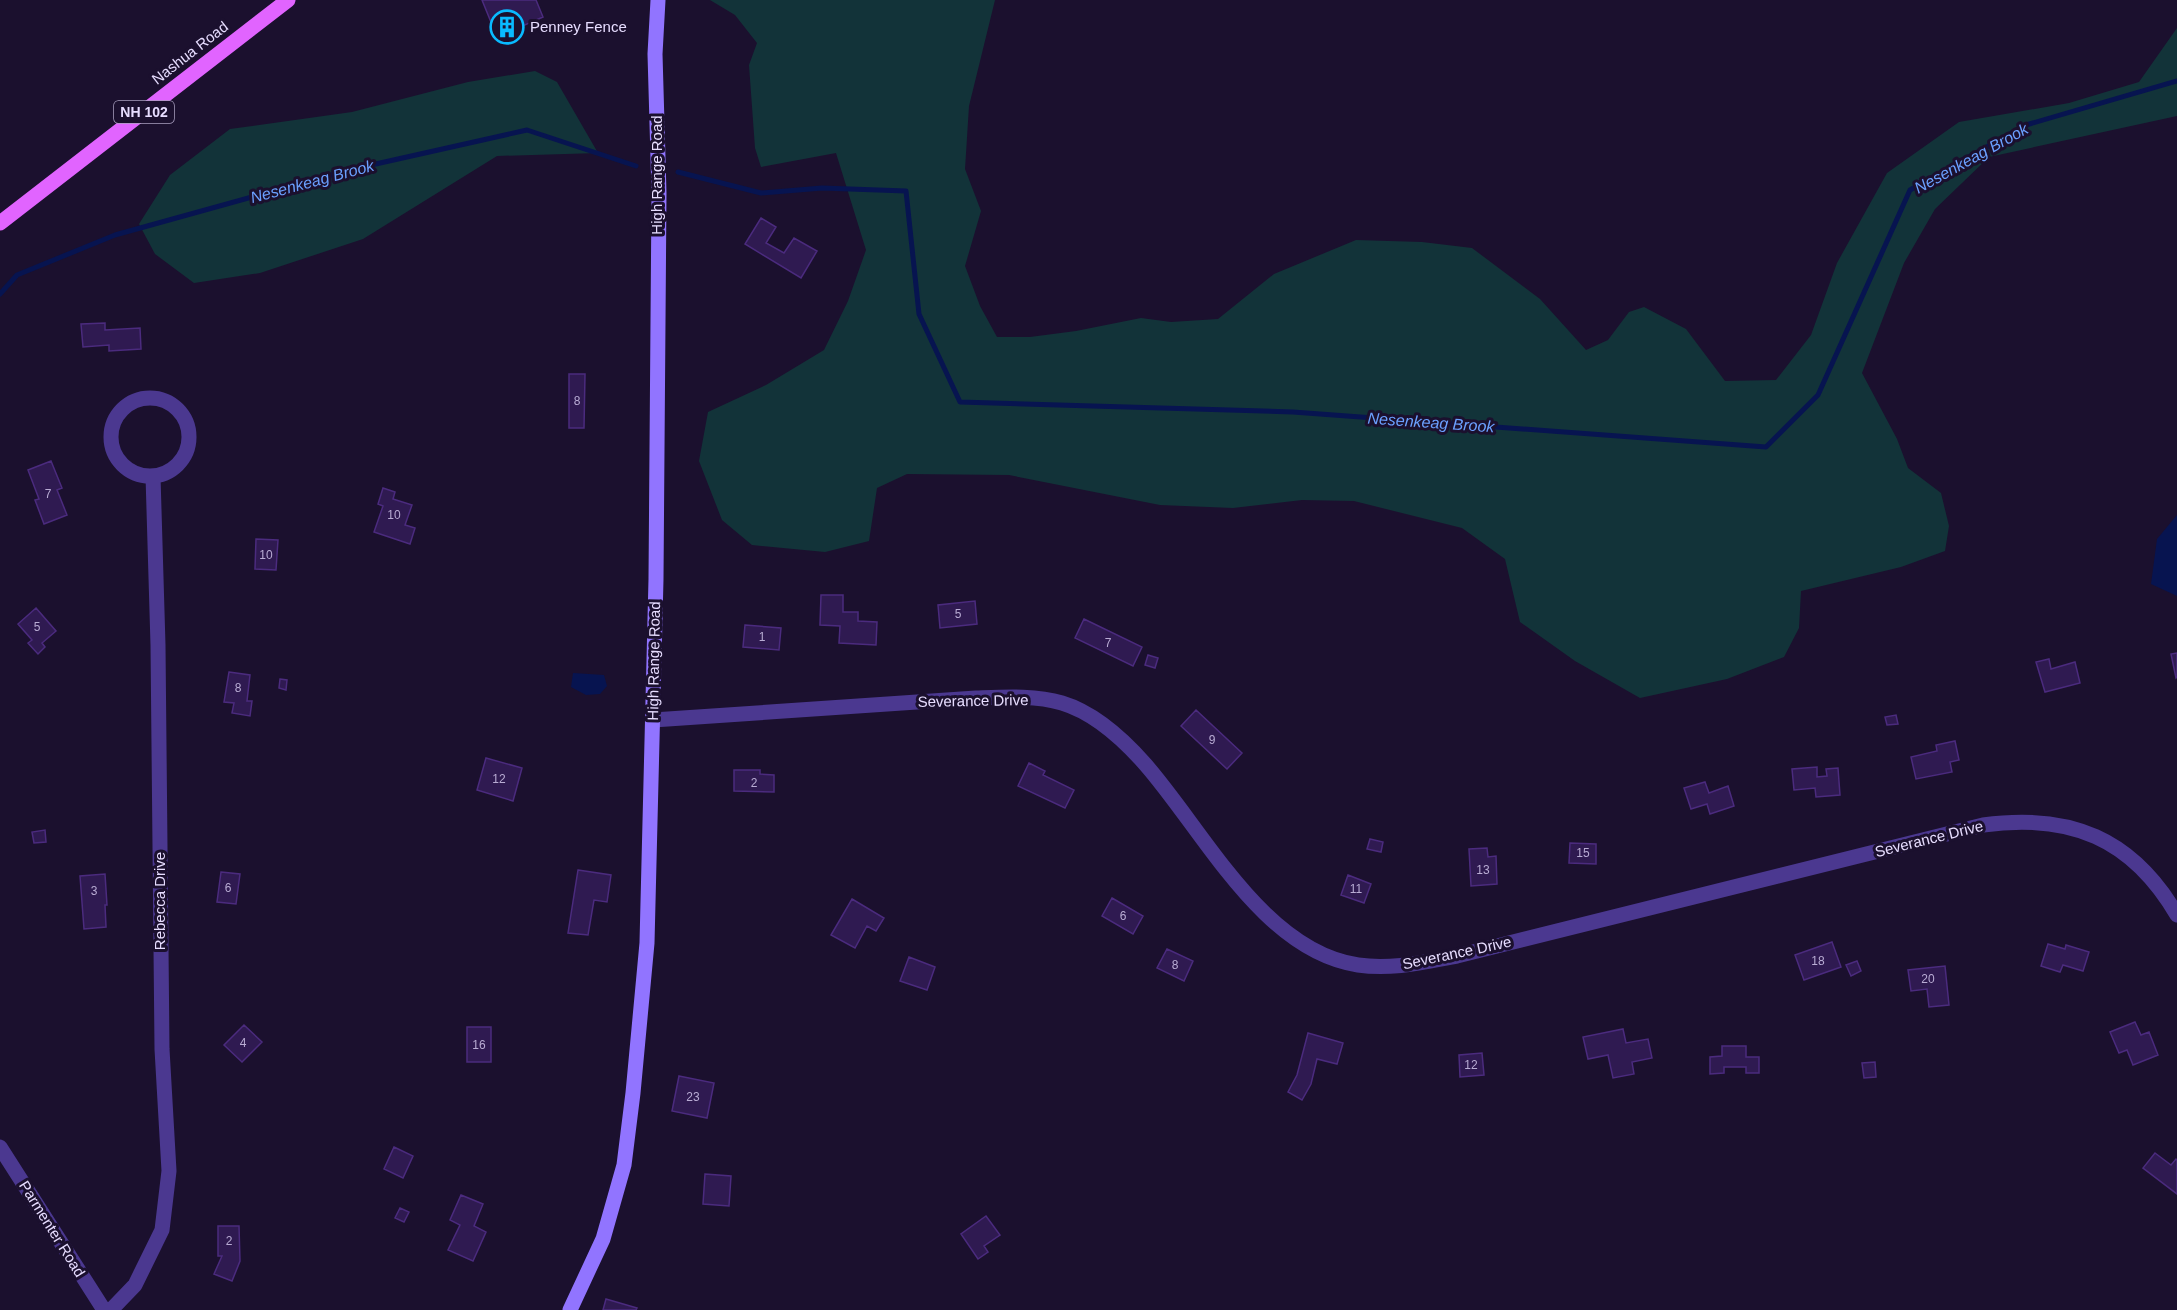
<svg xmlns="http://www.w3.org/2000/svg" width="2177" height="1310" font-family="Helvetica,sans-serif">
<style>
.green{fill:#123339}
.water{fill:#071450}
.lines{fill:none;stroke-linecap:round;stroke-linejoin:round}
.stream{stroke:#071450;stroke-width:5}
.building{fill:#2f1a51;stroke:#4b2b7e;stroke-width:1.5}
.street{stroke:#4b3890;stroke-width:15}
.secondary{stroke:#9174ff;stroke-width:15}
.primary{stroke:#e164ff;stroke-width:15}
.labels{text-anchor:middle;stroke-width:6;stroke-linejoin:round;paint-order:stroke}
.number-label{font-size:12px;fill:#b9acd4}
.shield{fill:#1b102e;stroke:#aaa0c0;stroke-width:1.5}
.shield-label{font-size:14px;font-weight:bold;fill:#e7ddff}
.poi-label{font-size:15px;fill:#e7ddff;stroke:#1b102e;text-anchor:start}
.street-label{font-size:15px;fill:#e7ddff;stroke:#1b102e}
.water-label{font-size:16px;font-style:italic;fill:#6ba0ff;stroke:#1b102e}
</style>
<rect width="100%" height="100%" fill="#1b102e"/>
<path class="green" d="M710 0H995L969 106 965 169 981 211 965 266 980 306 997 337H1030L1076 331 1141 318 1171 322 1218 319 1274 274 1356 240 1422 242 1472 248 1540 299 1586 350 1608 340 1629 312 1644 307 1686 329 1725 381 1776 380 1811 335 1837 263 1887 173 1959 122 2069 103 2139 82 2177 28V116L1989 157 1935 209 1904 263 1862 373 1897 439 1908 468 1941 493 1949 526 1945 551 1901 567 1801 591 1799 628 1784 657 1727 679 1640 698 1575 661 1520 622 1505 559 1462 528 1354 501 1302 500 1233 508 1160 505 1009 475 907 474 877 488 869 541 825 552 752 545 722 520 699 461 708 412 766 385 824 350 848 301 866 250 836 153 761 167 755 148 749 65 757 43 735 15Z
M535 71 557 82 598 153 497 156 363 239 260 273 194 283 155 254 139 224 170 175 230 129 352 112 468 82Z"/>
<path class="water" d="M2177 515V596L2151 584 2157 539Z
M573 673 604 675 607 686 600 694 586 695 571 687Z"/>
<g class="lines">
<path class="stream" d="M678 172 761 193 822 188 906 191 919 314 960 402 1293 412 1766 447 1818 395 1910 190 2026 125 2177 81
M0 294 17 275 115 235 349 170 527 130 636 166"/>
</g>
<path class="building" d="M482 0H536L543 17 497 37Z
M761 218 776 227 766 243 784 253 794 238 817 251 801 278 745 244Z
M105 323V330L140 328 141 349 109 351V345L83 347 81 324Z
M569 374H585L584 428H569Z
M51 461 62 488 57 490 67 515 44 524 35 500 39 499 28 470Z
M383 488 395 492 393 499 412 505 405 525 415 528 410 544 374 532 383 506 378 504Z
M256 539 278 540 276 570 255 569Z
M821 595H843V612H858V621L877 622 876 645 839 643 840 626 820 625Z
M975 601 977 624 940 628 938 605Z
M36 608 56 631 42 643 45 647 38 654 28 643 32 640 18 624Z
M1084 619 1142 647 1133 666 1075 638Z
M745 625 781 628 779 650 743 647Z
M2177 653V677L2176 678 2171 654Z
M1148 655 1158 658 1155 668 1145 665Z
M2049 659 2051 669 2075 662 2080 683 2045 692 2036 662Z
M229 672 250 675 247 701H252L250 716 232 713 234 703 224 702Z
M280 679 287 680 286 690 279 688Z
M1196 710 1242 753 1227 769 1181 726Z
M1896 715 1898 724 1887 725 1885 717Z
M1955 741 1959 760 1950 762 1952 772 1916 779 1911 757 1937 751 1936 745Z
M486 758 522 768 513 801 477 790Z
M1029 763 1045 771 1043 775 1074 790 1065 808 1018 786Z
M1817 767V777L1827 776 1826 769 1838 768 1840 795 1816 797 1815 788 1794 790 1792 769Z
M734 770H760V774L774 775V792L734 791Z
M1705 782 1709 793 1728 786 1734 806 1710 814 1707 804 1691 809 1684 788Z
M45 830 46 842 34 843 32 832Z
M1370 839 1383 842 1381 852 1367 849Z
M1570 843 1596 844V864L1569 863Z
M1487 848 1488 857 1496 856 1497 884 1471 886 1469 849Z
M578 870 611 875 607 902 594 900 588 935 568 933Z
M221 872 240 874 236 904 217 902Z
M105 874 107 905H105L106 927 84 929 80 876Z
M1348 875 1371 884 1364 903 1341 895Z
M1112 898 1143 916 1133 934 1102 916Z
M852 899 884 918 876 931 867 926 855 948 831 935Z
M1832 942 1841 967 1804 980 1795 955Z
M2048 944 2065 949 2066 945 2089 952 2083 971 2063 965 2060 972 2041 966Z
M1167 949 1193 961 1184 981 1157 968Z
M909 957 935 967 927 990 900 981Z
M1857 961 1861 971 1851 976 1846 965Z
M1945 966 1949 1005 1929 1007 1927 989 1911 991 1908 970Z
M2135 1022 2141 1035 2149 1032 2158 1055 2133 1065 2127 1050 2119 1053 2110 1032Z
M244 1025 262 1042 242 1062 224 1045Z
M467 1027H491V1062H467Z
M1623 1029 1626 1043 1648 1039 1652 1058 1632 1062 1634 1074 1613 1078 1608 1055 1588 1059 1583 1037Z
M1308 1033 1343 1043 1337 1064 1317 1059 1311 1084 1302 1100 1288 1092 1297 1075Z
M1722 1046H1746V1057H1759V1073H1746V1067H1724V1073L1710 1074V1057L1722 1056Z
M1482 1053 1484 1075 1460 1077 1459 1055Z
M1875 1062 1876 1077 1864 1078 1862 1063Z
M679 1076 714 1083 707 1118 672 1111Z
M394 1147 413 1156 403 1178 384 1169Z
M2155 1153 2171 1165 2176 1159 2177 1160V1194L2143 1168Z
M705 1174 731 1176 729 1206 703 1204Z
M461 1195 483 1204 474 1226 486 1232 473 1261 448 1250 460 1225 450 1220Z
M400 1208 409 1212 404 1222 395 1218Z
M986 1216 1000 1235 984 1246 988 1252 978 1259 961 1234Z
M218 1226H239L240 1261 232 1281 214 1274 222 1256H218Z
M606 1299 637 1308 636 1310H603Z"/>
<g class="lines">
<path class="street" d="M111 437a39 39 0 1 1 78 0a39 39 0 1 1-78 0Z
M653 720 976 698C1004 697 1035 695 1062 703 1095 713 1123 739 1145 764 1204 831 1263 951 1358 965 1392 970 1424 962 1457 956L1983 825C2070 813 2132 838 2177 915
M0 1147 104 1310
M111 1310 135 1285 162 1230 169 1171 162 1049 158 645 153 476"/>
<path class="secondary" d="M570 1310 603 1239 624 1165 633 1093 647 943 656 579 659 193 655 54 658 0"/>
<path class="primary" d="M0 223 288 0"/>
</g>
<defs>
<g id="building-ring" transform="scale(1.725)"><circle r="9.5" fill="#1b102e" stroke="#09baff" stroke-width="1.5"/><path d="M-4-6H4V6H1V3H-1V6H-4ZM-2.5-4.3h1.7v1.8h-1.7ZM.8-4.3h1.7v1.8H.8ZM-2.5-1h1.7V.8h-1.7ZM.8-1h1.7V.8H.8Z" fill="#09baff"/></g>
</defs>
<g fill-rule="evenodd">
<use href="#building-ring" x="507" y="27"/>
</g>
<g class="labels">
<g class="number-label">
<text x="577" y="405">8</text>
<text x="48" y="498">7</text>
<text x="394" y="519">10</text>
<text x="266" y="559">10</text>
<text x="958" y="618">5</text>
<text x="37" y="631">5</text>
<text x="762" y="641">1</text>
<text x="1108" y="647">7</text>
<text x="238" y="692">8</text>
<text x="1212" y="744">9</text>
<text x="499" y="783">12</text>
<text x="754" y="787">2</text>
<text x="1583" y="857">15</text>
<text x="1483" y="874">13</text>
<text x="228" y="892">6</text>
<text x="1356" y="893">11</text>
<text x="94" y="895">3</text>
<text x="1123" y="920">6</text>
<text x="1818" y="965">18</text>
<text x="1175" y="969">8</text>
<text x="1928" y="983">20</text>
<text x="243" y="1047">4</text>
<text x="479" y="1049">16</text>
<text x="1471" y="1069">12</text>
<text x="693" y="1101">23</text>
<text x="229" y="1245">2</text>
</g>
<rect class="shield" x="114" y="101" width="60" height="22" rx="4.5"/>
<g class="shield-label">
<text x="144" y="117">NH 102</text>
</g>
<g class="poi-label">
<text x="530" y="32">Penney Fence</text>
</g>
<g class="street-label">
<text transform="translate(190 53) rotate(-38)" y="5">Nashua Road</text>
<text transform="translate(657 175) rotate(-90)" y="5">High Range Road</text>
<text transform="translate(654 661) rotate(-89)" y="5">High Range Road</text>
<text transform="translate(973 701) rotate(-1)" y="5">Severance Drive</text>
<text transform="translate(1929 839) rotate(-14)" y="5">Severance Drive</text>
<text transform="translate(160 901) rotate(-90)" y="5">Rebecca Drive</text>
<text transform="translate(1457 953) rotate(-12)" y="5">Severance Drive</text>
<text transform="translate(52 1229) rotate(58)" y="5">Parmenter Road</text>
</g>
<g class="water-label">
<text transform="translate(1971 158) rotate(-29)" y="6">Nesenkeag Brook</text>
<text transform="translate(312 181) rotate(-15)" y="6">Nesenkeag Brook</text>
<text transform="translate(1431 422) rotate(4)" y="6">Nesenkeag Brook</text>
</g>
</g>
</svg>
